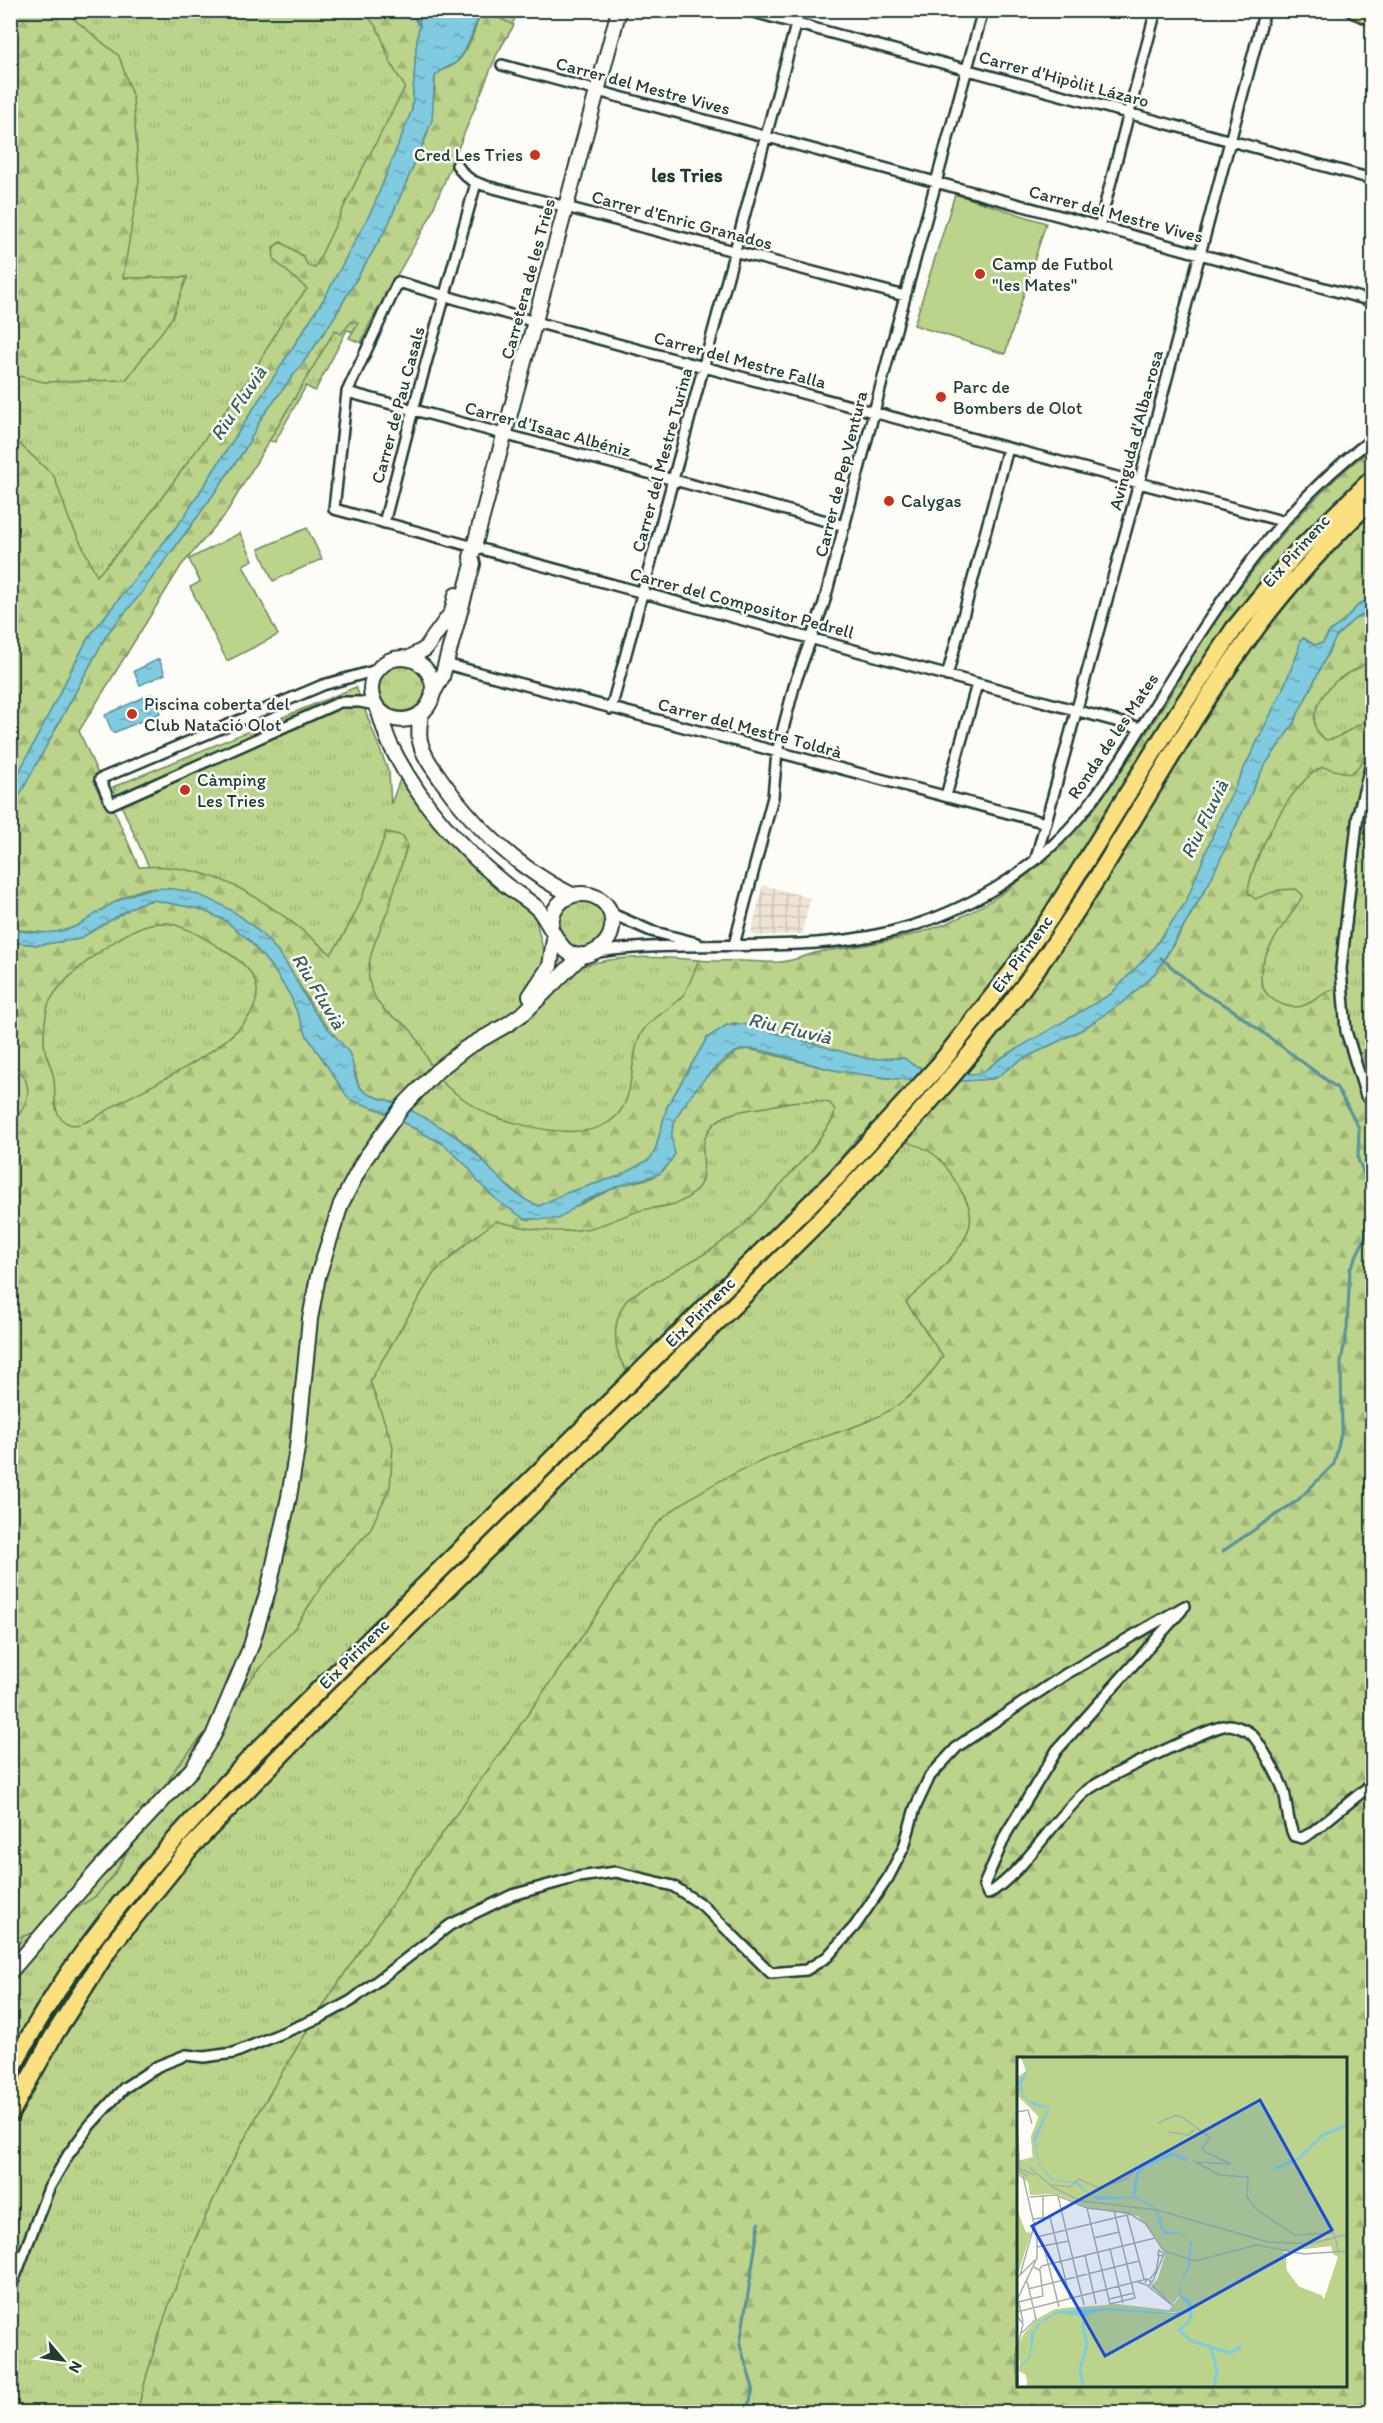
<svg xmlns="http://www.w3.org/2000/svg" width="1383" height="2423" font-family="Itim,sans-serif">
<style>
.industrial{fill:url(#industrial-grid)}
.grass{fill:url(#grass-tufts);stroke:#6d885f;stroke-width:1.5;fill-rule:evenodd}
.forest{fill:url(#forest-firs);stroke:#6d885f;stroke-width:1.5;fill-rule:evenodd}
.pitch{fill:#bbd38a;stroke:#6d885f;stroke-width:1.5}
.water{fill:url(#water-ripples);stroke:#59929b;stroke-width:1.5}
.lines{fill:none;stroke-linecap:round;stroke-linejoin:round}
.stream{stroke:#59929b;stroke-width:3}
.street-casing{stroke:#1f3d34;stroke-width:14}
.secondary-casing{stroke:#1f3d34;stroke-width:18}
.primary-casing{stroke:#1f3d34;stroke-width:20}
.highway-casing{stroke:#1f3d34;stroke-width:21}
.street{stroke:#fdfcf7;stroke-width:9}
.secondary{stroke:#fdfcf7;stroke-width:14}
.primary{stroke:#fbe080;stroke-width:15}
.highway{stroke:#fbe080;stroke-width:16}
.poi-dot{fill:#c8321e;stroke:#fdfcf7;stroke-width:2}
.labels{text-anchor:middle;stroke-width:5;stroke-linejoin:round;paint-order:stroke}
.street-label{font-size:18px;fill:#1f3d34;stroke:#fdfcf7}
.poi-label{font-size:18px;fill:#1f3d34;stroke:#fdfcf7;text-anchor:start}
.neighbourhood-label{font-size:20px;font-weight:bold;fill:#1f3d34;stroke:#fdfcf7}
.water-label{font-size:20px;font-style:italic;fill:#37605f;stroke:#fdfcf7}
.inset-river{fill:none;stroke:#80cbe0;stroke-width:3}
.inset-road{fill:none;stroke:#a4b0a9;stroke-width:1.5}
.view{fill:#1d4ed8;fill-opacity:0.15;stroke:#1d4ed8;stroke-width:3}
.inset-edge{fill:none;stroke:#1f3d34;stroke-width:3}
</style>
<defs>
<pattern id="industrial-grid" width="8" height="8" patternUnits="userSpaceOnUse" patternTransform="scale(1.5)"><rect width="8" height="8" fill="#efe4d4"/><path d="M0 4h8M4 0v8" fill="none" stroke="#ccc4b7"/></pattern>
<pattern id="grass-tufts" width="24" height="20" patternUnits="userSpaceOnUse" patternTransform="scale(1.5)"><rect width="24" height="20" fill="#bbd38a"/><path d="M3 7l-1-3M5 7V3M7 7l1-3M15 17l-1-3M17 17v-4M19 17l1-3" fill="none" stroke="#a0b678"/></pattern>
<pattern id="forest-firs" width="22" height="20" patternUnits="userSpaceOnUse" patternTransform="scale(1.5)"><rect width="22" height="20" fill="#bbd38a"/><path d="M5 1l3.5 6h-7zM16 11l3.5 6h-7z" fill="#a0b678"/></pattern>
<pattern id="water-ripples" width="26" height="14" patternUnits="userSpaceOnUse" patternTransform="scale(1.5)"><rect width="26" height="14" fill="#80cbe0"/><path d="M2 4q2-2 4 0t4 0M15 11q2-2 4 0t4 0" fill="none" stroke="#68a6b6"/></pattern>
</defs>
<rect width="100%" height="100%" fill="#fdfcf7"/>
<filter id="ink" filterUnits="userSpaceOnUse"><feTurbulence type="fractalNoise" baseFrequency=".0167" numOctaves="2"/><feDisplacementMap in="SourceGraphic" scale="12" xChannelSelector="R" yChannelSelector="G"/><feConvolveMatrix kernelMatrix="1 2 1 2 8 2 1 2 1" color-interpolation-filters="sRGB"/></filter>
<g filter="url(#ink)">
<path class="industrial" d="M763 885 810 898 802 934 755 936 751 933Z"/>
<path class="grass" d="M11 11H519L416 202 357 333 347 330 315 391 306 386 275 442 244 435 11 788Z
M1372 460V1474L1340 1813 1372 2412H11V1956L25 1933 11 1802V925L152 874 113 787 356 687 389 773 391 804 400 779 460 854 535 916 543 949 582 966C621 954 659 957 699 960L695 969 884 966 1034 885ZM1018 2058H1346V2386H1018Z
M379 688a23 23 0 1 1 46 0a23 23 0 1 1-46 0Z
M557 925a24 24 0 1 1 48 0a24 24 0 1 1-48 0Z"/>
<path class="forest" d="M11 10 62 11 69 15 119 56 133 98 139 181 123 278 187 277 172 318 126 380 44 382 11 374Z
M361 11H421L416 49 412 110 373 208 325 297 184 517 88 638 11 788V436L54 476 69 519 97 576 138 530 251 376 285 317 307 289 274 260 273 247 281 242 303 256 308 266 315 268 358 177 405 87C400 79 394 70 390 61 381 38 382 28 361 11Z
M481 11H504L501 19 514 25 497 54 429 219 370 323 361 343 349 338 358 323 352 321 341 334 335 330 225 515 181 566 79 731 139 867C218 861 274 906 331 954 358 917 371 875 386 832L403 836 407 844 405 853C399 872 394 891 388 910 380 931 366 956 369 980 371 992 379 1007 389 1014 395 1019 403 1022 408 1027 423 1042 427 1065 441 1081 449 1090 479 1110 490 1115 521 1126 580 1142 609 1122 637 1104 628 1065 639 1038 648 1017 671 1011 684 994 690 984 694 971 699 960 714 962 729 960 744 961 756 961 769 963 781 962 795 961 810 953 824 951 867 946 913 938 952 921 1051 878 1113 789 1167 700 1180 680 1190 657 1204 638 1249 572 1309 496 1372 448V598L1359 604 1342 623 1331 630 1323 643 1314 645 1304 638 1282 691 1219 820 1186 902 1151 952 1111 994 1003 1057 983 1072 975 1074 938 1073 913 1065 904 1058 868 1059 735 1023 727 1025 707 1038 667 1107 655 1151 650 1159 620 1176 566 1193 539 1206 527 1201 498 1178 475 1151 456 1136 395 1103 367 1094 359 1086 349 1053 315 1012 293 974 265 938 177 890 148 888 135 892 118 900 80 925 59 932 46 933 11 929V811L107 634 138 597 201 512 245 449 262 417 313 349 333 319 387 227 422 146 427 135 435 90V76C441 68 450 69 456 63 469 51 476 27 481 11Z
M1372 610C1372 620 1376 649 1371 657 1363 669 1347 672 1336 681 1320 695 1302 725 1326 740L1336 738 1372 717C1372 737 1368 762 1350 774L1323 767C1293 778 1250 861 1248 893L1255 899 1279 890 1296 889 1303 895C1291 920 1239 971 1271 998 1277 1003 1288 1008 1297 1007 1311 1006 1321 993 1334 989L1338 997 1341 1032 1348 1057 1372 1050V2412H137C149 2365 163 2318 181 2273 289 2005 488 1792 638 1550 644 1541 650 1531 657 1524 695 1487 770 1456 820 1438 848 1429 879 1420 903 1401 920 1389 931 1373 943 1357L906 1302C927 1282 960 1256 969 1228 974 1214 967 1200 960 1189 953 1178 946 1163 935 1155 915 1140 884 1137 860 1135L815 1188 676 1327 637 1363 626 1370C611 1348 612 1317 629 1297L711 1250 743 1226 811 1151 833 1119 835 1110 830 1103C809 1098 787 1102 766 1107 744 1111 715 1111 705 1138 699 1156 710 1174 696 1190 682 1207 661 1206 642 1210 624 1215 608 1224 590 1228 558 1235 527 1229 496 1221L469 1241 433 1274 370 1381 393 1446 390 1487 370 1530 327 1578 296 1626 177 1766 115 1873 96 1896 43 1930 11 1940 10 1125C31 1103 36 1083 11 1062V942L38 945 79 939 138 904 153 900 200 909 224 920 249 940 274 970 290 995 307 1036 349 1099 382 1111 445 1145 469 1168 478 1181 498 1201 529 1220 573 1208 618 1186 651 1178 663 1171 668 1165 672 1128 679 1112 699 1083 737 1052 746 1049 762 1052 833 1070 887 1078 936 1082 993 1079 1019 1061 1083 1029 1126 1000 1157 971 1178 937 1209 883 1263 768 1292 726 1336 637 1353 620ZM168 923C190 928 209 941 228 953 320 1010 169 1076 126 1099 112 1106 84 1129 69 1124 51 1117 56 1095 54 1080 53 1069 47 1060 45 1050 43 1039 45 1020 47 1009 52 983 117 936 141 927 149 923 159 923 168 923ZM1018 2058H1346V2386H1018Z"/>
<path class="pitch" d="M955 194 1046 223 1005 354 914 325Z
M307 528 322 559 273 581 259 549Z
M240 533 253 560 243 565 278 635 227 661 190 587 200 582 189 559Z"/>
<path class="water" d="M421 11H481L468 44 457 62 442 70 435 76 432 120 422 146 387 227 333 319 313 349 262 417 245 449 201 512 138 597 107 634 11 811V788L88 638 184 517 325 297 373 208 412 110 416 49Z
M1372 598V610L1353 620 1336 637 1292 726 1263 768 1209 883 1157 971 1126 1000 1083 1029 1019 1061 997 1077 989 1079C938 1085 885 1079 834 1070 812 1066 764 1047 745 1049 722 1052 678 1106 673 1127 670 1137 673 1145 675 1154L668 1165 659 1174 618 1186 584 1201 558 1219H525L498 1201 478 1182 469 1168 445 1145 382 1111 349 1099 307 1036 290 995 274 970 249 940 224 920 200 909 153 900 138 904 79 939 38 945 10 942V929C29 933 50 935 69 929 80 926 90 918 100 911 134 890 159 881 199 895 240 910 272 938 294 976 300 987 306 1000 314 1011 324 1026 339 1038 349 1053 355 1063 352 1078 360 1087 368 1098 385 1098 397 1104 417 1113 438 1124 456 1137 486 1157 504 1194 539 1206L566 1193 620 1176 650 1159 655 1151 667 1107 707 1038 727 1025 743 1024 868 1059 904 1058 913 1065 938 1073 975 1074 983 1072 1003 1057 1111 994 1151 952 1186 902 1219 820 1282 691 1298 653 1300 641 1303 638 1314 645 1323 643 1331 630 1342 623 1359 604Z
M159 659 165 674 140 685 134 671Z
M151 694 160 713 113 733 105 715Z"/>
<g class="lines">
<path class="stream" d="M409 10 420 26
M1161 958 1201 992 1230 1008 1337 1088 1359 1128 1358 1159 1372 1195
M1223 1551 1298 1500 1334 1464 1342 1429 1341 1362 1347 1329 1350 1269 1366 1236 1372 1196
M747 2412 753 2388 740 2345 759 2223"/>
<g class="street-casing">
<path id="street" d="M746 10 1372 179
M502 65 845 158
M851 159 1372 301
M457 165C465 178 473 182 486 186L905 296
M1099 227 1156 10
M347 392 845 526
M384 523 413 410 476 183
M446 664 1046 823
M947 676 1008 448
M375 705 360 702H340L111 804 100 779 323 685 377 670
M611 709 800 10
M1141 728 334 509 347 392 398 282 535 322 1282 521
M946 796 977 684
M1036 858 1139 483 1265 10
M610 913 651 931 697 943
M734 945 773 797 777 752 795 683 824 603 889 355 983 10
M598 952C702 937 810 958 912 926 978 905 1042 865 1085 810 1125 759 1156 701 1192 646 1241 569 1298 494 1372 439
M1366 1096 1346 1031 1341 969 1358 814 1372 760
M1182 1610 1057 1750 1006 1834 984 1885 988 1894C1023 1873 1052 1821 1085 1792 1097 1781 1214 1725 1229 1725 1234 1725 1246 1730 1250 1733 1259 1740 1281 1781 1284 1792 1288 1808 1287 1822 1294 1836L1302 1838 1311 1833 1372 1784
M10 2290 49 2188 68 2155 90 2125 124 2088 158 2066 186 2055 204 2057 234 2053 321 2017 351 2001 450 1925 512 1895 578 1877 616 1872 673 1886 702 1905 771 1973 806 1970 827 1957 855 1926 888 1878 904 1847 915 1808 930 1776 958 1746 1066 1674 1185 1606"/>
</g>
<g class="secondary-casing">
<path id="secondary" d="M371 689a31 31 0 1 1 62 0a31 31 0 1 1-62 0Z
M409 658 425 649 452 612 456 595
M433 693 442 677 473 564 471 557 474 547 619 10
M378 709C382 721 385 733 390 744 416 797 456 844 501 881 512 891 526 898 537 908 554 924 559 969 594 952 603 948 611 938 612 928 617 887 555 880 551 924
M421 713C420 722 418 732 420 741 423 756 433 768 442 781 476 829 519 869 572 895
M530 996 550 966 554 939
M10 1972 97 1871 192 1769 213 1736 251 1646 269 1587 289 1497 297 1448 310 1319 318 1276 341 1204 364 1160 403 1106 437 1071 466 1048 508 1024 525 1012 582 955"/>
</g>
<g class="primary-casing">
<path id="primary" d="M1354 10 1372 17"/>
</g>
<g class="highway-casing">
<path id="highway" d="M10 2073C70 1951 163 1850 255 1753L836 1178 939 1065 1010 974 1050 918 1179 711 1234 629 1296 553 1372 479
M10 2114 54 2035 110 1947 191 1847 331 1704 826 1214C913 1123 997 1030 1067 925 1129 832 1181 732 1246 642 1283 590 1326 543 1372 500"/>
</g>
<use href="#street" class="street"/>
<use href="#secondary" class="secondary"/>
<use href="#primary" class="primary"/>
<use href="#highway" class="highway"/>
</g>
</g>
<g class="poi-dot">
<circle cx="535" cy="155" r="6"/>
<circle cx="980" cy="274" r="6"/>
<circle cx="941" cy="397" r="6"/>
<circle cx="889" cy="501" r="6"/>
<circle cx="132" cy="714" r="6"/>
<circle cx="185" cy="790" r="6"/>
</g>
<g class="labels">
<g class="street-label">
<text transform="translate(1064 79) rotate(15)" y="6">Carrer d'Hipòlit Lázaro</text>
<text transform="translate(643 86) rotate(15)" y="6">Carrer del Mestre Vives</text>
<text transform="translate(1116 214) rotate(15)" y="6">Carrer del Mestre Vives</text>
<text transform="translate(682 220) rotate(15)" y="6">Carrer d'Enric Granados</text>
<text transform="translate(528 279) rotate(-75)" y="6">Carretera de les Tries</text>
<text transform="translate(740 360) rotate(15)" y="6">Carrer del Mestre Falla</text>
<text transform="translate(398 405) rotate(-75)" y="6">Carrer de Pau Casals</text>
<text transform="translate(548 429) rotate(15)" y="6">Carrer d'Isaac Albéniz</text>
<text transform="translate(1136 430) rotate(-75)" y="6">Avinguda d'Alba-rosa</text>
<text transform="translate(662 460) rotate(-75)" y="6">Carrer del Mestre Turina</text>
<text transform="translate(841 474) rotate(-76)" y="6">Carrer de Pep Ventura</text>
<text transform="translate(1296 551) rotate(-48)" y="6">Eix Pirinenc</text>
<text transform="translate(742 603) rotate(15)" y="6">Carrer del Compositor Pedrell</text>
<text transform="translate(750 728) rotate(15)" y="6">Carrer del Mestre Toldrà</text>
<text transform="translate(1113 736) rotate(-56)" y="6">Ronda de les Mates</text>
<text transform="translate(1022 954) rotate(-54)" y="6">Eix Pirinenc</text>
<text transform="translate(700 1312) rotate(-45)" y="6">Eix Pirinenc</text>
<text transform="translate(354 1654) rotate(-45)" y="6">Eix Pirinenc</text>
</g>
<g class="poi-label">
<text x="523" y="161" text-anchor="end">Cred Les Tries</text>
<text x="992" y="270">Camp de Futbol<tspan x="992" dy="21">"les Mates"</tspan></text>
<text x="953" y="393">Parc de<tspan x="953" dy="21">Bombers de Olot</tspan></text>
<text x="901" y="507">Calygas</text>
<text x="144" y="710">Piscina coberta del<tspan x="144" dy="21">Club Natació Olot</tspan></text>
<text x="197" y="786">Càmping<tspan x="197" dy="21">Les Tries</tspan></text>
</g>
<g class="neighbourhood-label">
<text x="687" y="182">les Tries</text>
</g>
<g class="water-label">
<text transform="translate(238 403) rotate(-56)" y="7">Riu Fluvià</text>
<text transform="translate(1204 819) rotate(-64)" y="7">Riu Fluvià</text>
<text transform="translate(319 991) rotate(59)" y="7">Riu Fluvià</text>
<text transform="translate(790 1028) rotate(13)" y="7">Riu Fluvià</text>
</g>
</g>
<g transform="translate(1017 2057)">
<rect width="330" height="330" fill="#fdfcf7"/>
<path d="M4 0H330V330H9L12 320 2 314 7 278 46 251 100 248 147 258 173 256 162 239 156 247 134 230 141 221 148 198 132 166 117 156 37 137 13 138 11 125 0 118V104L16 100 14 79 22 60 1 39 0 21 9 14ZM314 189 316 197 321 200 306 245 283 231 268 211 263 195ZM0 153 9 175 14 176 0 220Z" fill="#bbd38a" fill-rule="evenodd"/>
<path d="M4 0H11L12 11 2 24 3 35 9 41 5 27 13 10V0H16L15 19 8 30 15 31 18 42 33 46 36 53 64 44H87L90 39V33L78 21 52 13 45 0H330V30L312 46 314 52 327 56 328 60 324 58 330 67 327 71 330 74V149L312 159 276 165 197 158 166 140 163 146 151 144 147 152 150 159 184 169 178 172 148 163 155 173H166L180 190 198 192 212 184 269 196 270 225 304 238 310 246 305 275 290 280 271 262 249 263 232 280 229 290 256 304 299 305 312 316 330 317V330H55L43 312 39 330H11L8 313 0 311 8 306 13 301 18 275 24 267 39 256 99 253 143 257H168L173 256 176 252 172 243 165 238 162 230 173 209V183L163 176 147 174 139 154 146 177H163L173 185 171 209 161 230 163 239 173 246 174 254 142 256 89 251 45 253 22 265 12 282V300L3 307 0 291 6 278 20 262 38 252 100 247 152 253 162 241 160 218 145 217 161 213 167 195 161 183H141L121 159 72 151 44 139 20 121 10 103 16 101 14 80 22 58 1 39 0 21 9 14ZM159 6 162 14 176 17 180 41 143 39 141 28 153 8ZM13 44 33 49 18 86 23 109 38 123 61 125 75 139 59 127 35 123 22 109 16 82 31 51ZM30 63 33 66 30 84 35 75 39 104 48 115 60 120 44 119 24 106 27 76 23 71ZM98 112 117 117 111 122 114 129 104 130V136L88 131 83 132 87 137 83 138 59 124 74 128ZM167 224H175L189 236 180 242 167 237ZM188 240 209 244 193 258 174 265 186 252ZM96 255 97 260 99 255 136 260 125 286 117 267H104L107 273 87 285 85 300 73 303 76 277 74 274 73 283 68 270 71 261 75 256ZM57 264 61 267 66 281 63 299 45 285 29 290 23 286 33 275 44 283 46 270 61 272 52 268Z" fill="#bbd38a" fill-rule="evenodd"/>
<path d="M11 0 13 10 5 27 6 38 13 44 33 50 18 86 23 109 38 123 61 125 75 139 119 140 137 149 143 159 147 174 163 176 175 186 173 209 162 230 164 238 173 243 176 251 173 256 165 257H143L88 253 65 259 41 256 24 266 18 275 13 301 8 306 0 311 12 300 14 277 22 265 40 254 89 251 156 256 175 252 163 239 161 231 171 208 173 185 163 177H146L137 151 117 141 80 143 59 127 35 123 22 109 16 82 31 51 16 49 7 40 2 33V24L12 12Z" fill="#80cbe0"/>
<path class="inset-river" d="M257 112 282 101 306 78 330 68M117 139 120 117 128 108 156 97 170 103M175 254 172 265 162 273 174 284 213 296 225 289M194 291 200 315 197 330M66 330 63 312 70 288 66 269 69 257"/>
<path class="inset-road" d="M0 55 11 53 15 67M141 66 159 58 165 60 193 81 185 91 188 95 214 107 181 105M0 69 3 115 11 119M152 75 171 78 178 72M177 104 202 118 231 120 230 140 239 152 278 178 317 176 322 196M12 110 37 131 64 144 140 153 251 185 294 187 330 177M1 111 18 118M35 128 53 130 61 122 82 131 109 122 119 113M41 139 58 211M13 140 39 138 70 151 112 156 129 167 146 193M70 151 93 247 118 241 97 154M110 158 127 222M26 161V139M16 162 33 160 53 241M20 180 114 157M77 181 102 175M20 190 52 184M27 190 42 250M93 192 106 246M147 194 178 204 240 188 287 197 330 194M68 198 79 247M17 210 22 213 25 209 138 181M58 211 67 248M3 218 17 169M0 221 18 203M133 222 139 214 142 198M121 225 132 229 134 224 130 222 128 226M135 226 147 197 142 193 141 198 146 199M131 229 156 249 134 227M11 232 122 204M92 242 117 236M0 243 20 201V180L6 119M1 245 26 239 23 213M2 246 6 265M0 255 130 222M0 259 6 267 1 288V330M5 276 19 262 10 224"/>
<path class="view" d="M243 43 315 173 88 299 15 169Z"/>
<rect width="330" height="330" class="inset-edge"/>
</g>
<rect width="1383" height="2423" fill="none" stroke="#fdfcf7" stroke-width="36"/>
<rect x="18" y="18" width="1347" height="2387" fill="none" stroke="#1f3d34" stroke-width="2" filter="url(#ink)"/>
<g transform="translate(63 2360) rotate(119)" stroke="#fdfcf7" stroke-width="4.5" paint-order="stroke">
<path d="M0-4.5L10 22L0 15L-10 22Z" fill="#1f3d34"/>
<text y="-9" font-size="16" font-weight="bold" text-anchor="middle" fill="#1f3d34">N</text>
</g>
</svg>
